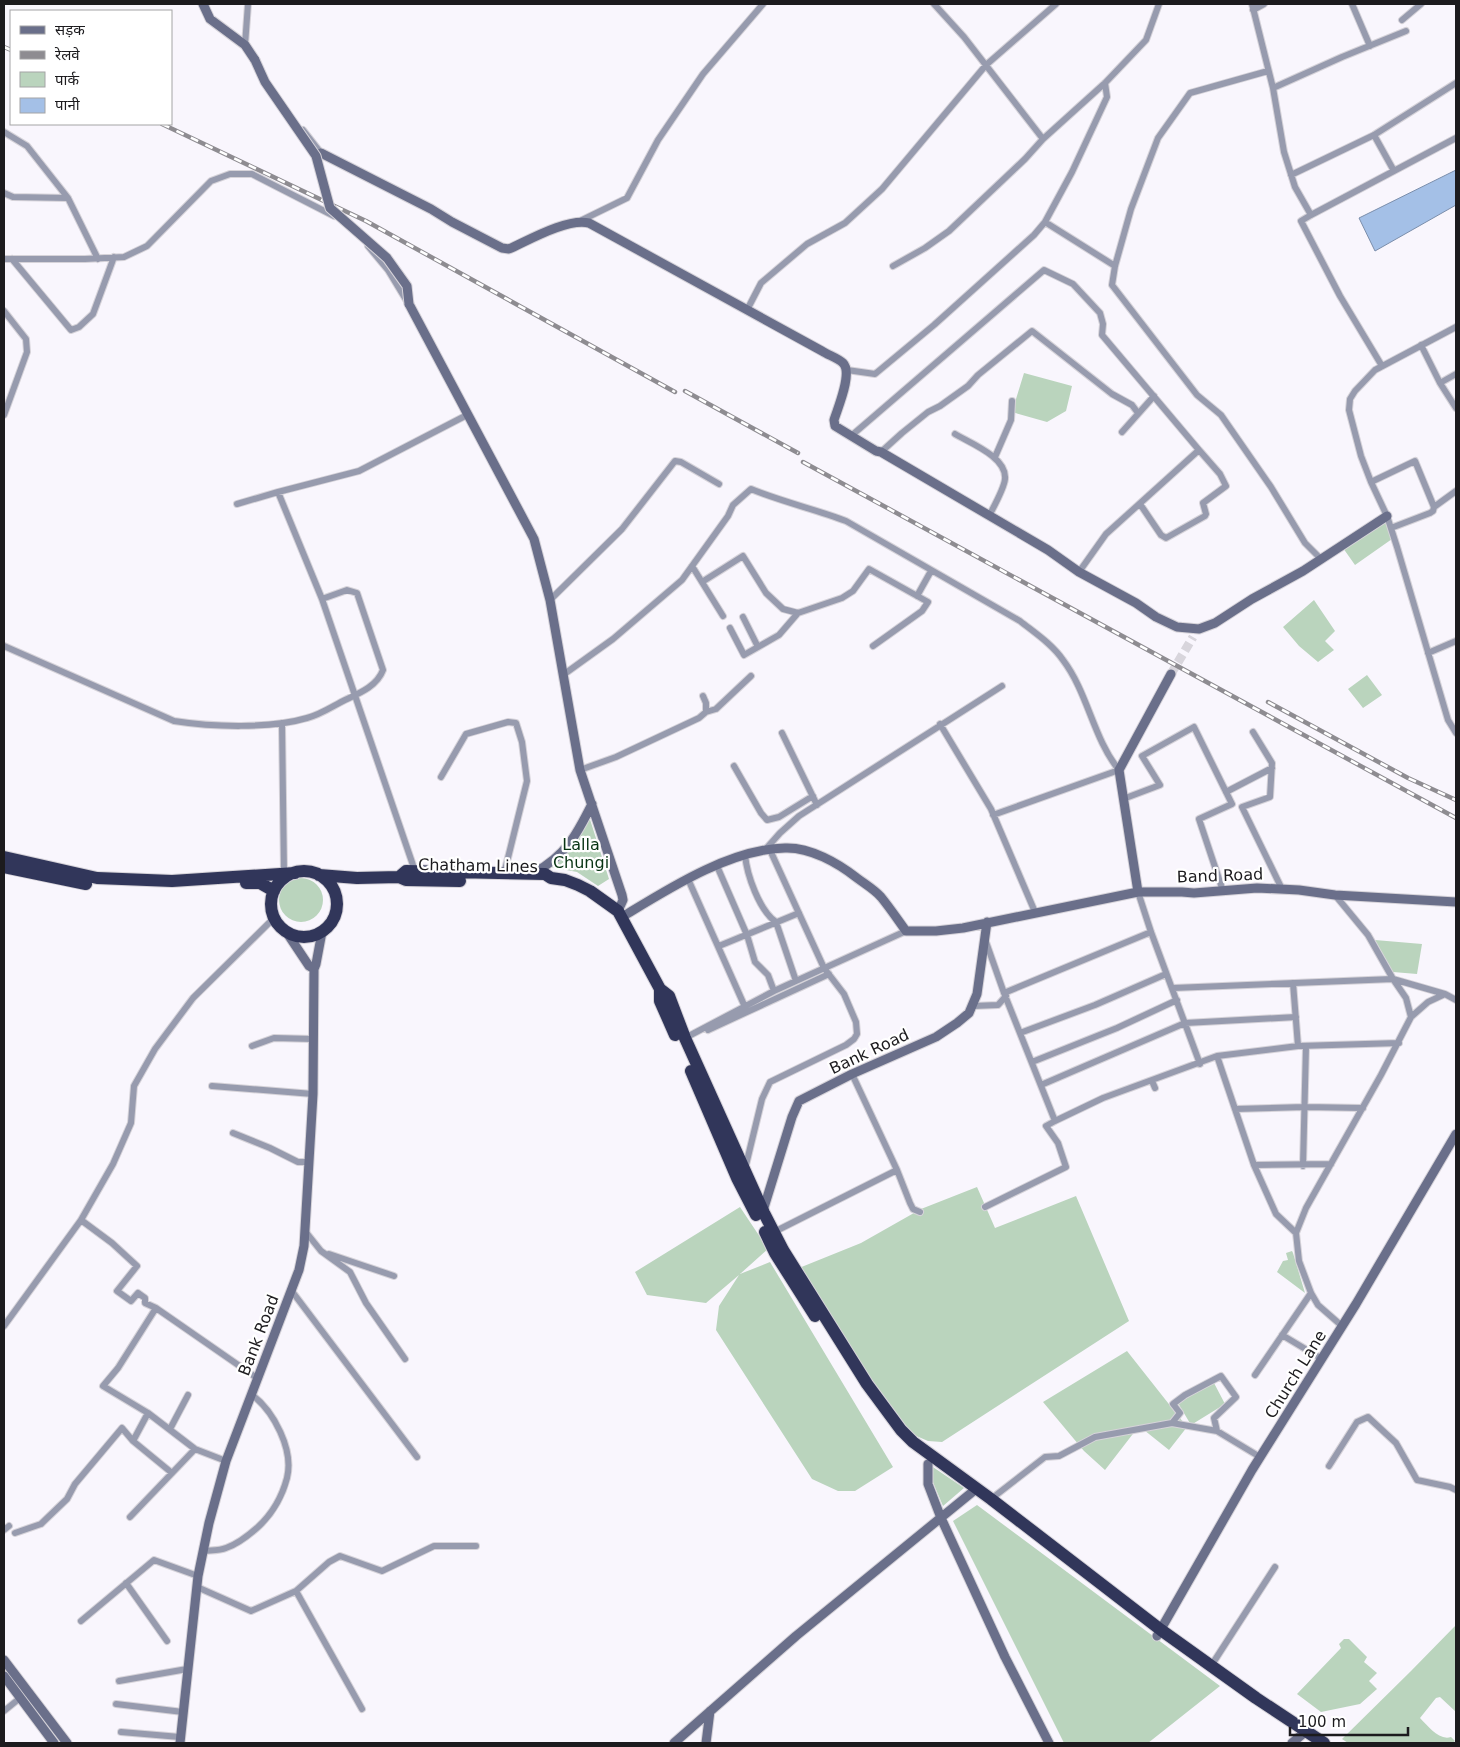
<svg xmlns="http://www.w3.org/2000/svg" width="1460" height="1747" font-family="'DejaVu Sans','Noto Sans Devanagari',sans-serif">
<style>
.green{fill:#bad4bd}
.water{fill:#a4c0e7;stroke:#7b8eab}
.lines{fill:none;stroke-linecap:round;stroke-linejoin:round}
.secondary-tunnel{stroke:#d8d5dc;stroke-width:9;stroke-dasharray:9 4.5;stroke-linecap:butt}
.street-casing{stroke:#d6d3d9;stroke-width:8}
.secondary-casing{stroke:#d6d3d9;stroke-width:11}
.highway-casing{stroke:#d6d3d9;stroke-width:14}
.street{stroke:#979bae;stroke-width:6}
.secondary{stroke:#6a6f8a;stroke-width:9}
.highway{stroke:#31365a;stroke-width:12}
.rail-casing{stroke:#8e8c91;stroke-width:4.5}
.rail{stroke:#fff;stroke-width:2.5;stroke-dasharray:8;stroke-linecap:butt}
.secondary-bridge-casing{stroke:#d6d3d9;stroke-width:11;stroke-linecap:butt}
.secondary-bridge{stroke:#6a6f8a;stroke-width:9}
.labels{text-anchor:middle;stroke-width:4.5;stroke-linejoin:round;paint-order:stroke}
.park-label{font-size:16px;fill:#083413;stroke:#fff}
.street-label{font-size:16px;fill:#1c1b1e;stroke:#fff}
</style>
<rect width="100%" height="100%" fill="#f9f6fd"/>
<path class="green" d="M1024 373 1072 386 1066 411 1047 422 1012 412Z
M1385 519 1392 539 1355 565 1343 548Z
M1314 600 1335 631 1325 641 1334 650 1318 662 1299 646 1283 627Z
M1367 675 1382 695 1363 708 1348 689Z
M587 810 609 879 598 886 577 872 545 866 578 826Z
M279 900a22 22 0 1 1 44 0a22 22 0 1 1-44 0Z
M1375 940 1422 944 1417 974 1393 972Z
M977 1187 995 1228 1076 1196 1129 1321 942 1442 928 1441 907 1432 860 1371 799 1268 861 1243 921 1209Z
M740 1207 768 1249 740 1274 770 1262 893 1467 855 1491H838L812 1479 716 1330 719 1306 739 1275 706 1303 647 1295 635 1272Z
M1292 1251 1293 1253 1305 1293 1277 1272 1283 1261 1288 1260 1286 1253Z
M1127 1351 1187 1427 1169 1450 1139 1426 1105 1470 1084 1451 1043 1402Z
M1214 1383 1225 1404 1191 1425 1178 1403Z
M924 1461 964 1488 943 1506Z
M977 1505 1220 1686 1148 1743H1064L953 1521Z
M1456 1625V1712L1440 1697 1436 1698 1420 1718C1428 1726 1439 1741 1451 1737L1455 1741 1453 1743H1348L1342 1739 1411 1671Z
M1344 1639H1349L1367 1657 1364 1662 1377 1673 1369 1681 1377 1689 1360 1704 1321 1712 1297 1694 1341 1648 1339 1644Z"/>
<path class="water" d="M1456 170V205L1375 251 1359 218Z"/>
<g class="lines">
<path class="secondary-tunnel" d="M1171 674 1193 637"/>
<g class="street-casing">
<path id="street" d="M934 4 964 37 1043 139
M1252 4 1273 88 1284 152 1295 187 1311 215 1301 221 1340 296 1382 366
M1352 4 1370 46
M1253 10 1264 4
M1402 20 1421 4
M245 45 248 4
M1268 71 1190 93 1158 138 1131 209 1115 266 1112 285 1197 395 1221 415 1271 487 1305 543 1321 559
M1273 88 1342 57 1406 31
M303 130 321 153
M4 132 27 146 68 198
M1374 135 1394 171
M1291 175 1374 135 1456 83
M4 193 13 197 68 198 98 259
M1311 215 1456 138
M580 221 627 198 658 140 703 74 763 4
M1045 222 1115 266
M368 246 388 270 408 303
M4 259H85L124 257 147 246 211 181 230 174H252L334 216
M12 259 71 330 79 327 93 314 114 257
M893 266 925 248 949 231 1025 159 1043 139 1105 83 1146 40 1159 4
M747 310 761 283 807 244 845 223 882 189 986 65 1056 4
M4 311 26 339 27 352 4 415
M1456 327 1375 370 1355 391 1350 399 1349 410 1361 456 1371 482 1387 516 1397 547 1448 720 1456 733
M1421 345 1440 383 1456 374
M847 370 875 374 934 325 1034 235 1045 222 1072 172 1107 97 1105 83
M1440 383 1456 408
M1122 432 1154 396
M955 434C970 443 1007 457 1005 479 1004 489 994 506 989 516
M851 436 1044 270 1073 284 1100 313 1103 324 1102 335 1199 450 1106 534 1079 572
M881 452 902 433 928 412 940 406 968 386 978 375 1032 331 1112 394 1132 405 1138 413
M995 457 1011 420 1012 401
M1371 482 1415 461 1434 507
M237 504 278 492
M1140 504 1161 535 1166 538 1205 516 1206 514 1203 503 1226 486 1220 474 1199 450
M1391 528 1430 513 1433 511 1434 507 1456 491
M692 566 723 616
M702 582 743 556 766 593 783 609 798 613 842 598 853 591 869 569 928 602 922 611 873 646
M917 596 931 571
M550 600 622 529 675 461 681 462 719 484
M743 617 758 647
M730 628 744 655 779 635 798 613
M4 646 174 721C212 727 270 729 307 718 320 715 333 706 345 700 360 693 377 686 383 670L357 593 347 590 322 599
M1428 653 1456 641
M563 675 613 639 682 580 728 516 733 505 751 489C782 502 815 509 846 521L1020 621C1035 633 1052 644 1063 660 1088 693 1093 738 1119 770L993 815
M706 712 716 709 751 676
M282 723 284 873
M940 724 991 809 1035 912
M1253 732 1272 763 1270 797 1242 807 1282 889
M782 733 817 805
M734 766 761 813 767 820 779 817 813 796
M580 770 616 757 699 718 706 712V703L703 696
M441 777 466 734 508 722 516 723 522 742 527 781 504 874
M1226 792 1272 768
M1123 799 1160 785 1142 756 1194 727 1232 804 1199 819 1223 891
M764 851 780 833 799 816 1002 686
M745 855C747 875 759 910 776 922L796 981
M717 866 747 935 755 962 768 975 774 991
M415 871 322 599 278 492 359 471 467 415
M688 879 745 1007
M1138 892 1151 932 1200 1064
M1335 895 1368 935 1393 979 1445 994
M719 946 799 913
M1293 983 1298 1046
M1173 988 1393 979 1406 998 1411 1017
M1004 993 1151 932
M973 1006 998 1005 1006 996
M708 1030 829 974
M1020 1033 1095 1005 1166 974
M685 1038 774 991 906 931
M252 1046 274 1038 313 1039
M1217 1056 1254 1165 1276 1214 1296 1233
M1032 1062 1117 1028 1177 1000
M852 1074 897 1170 910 1203 913 1209 920 1212
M1152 1081 1155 1088
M1041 1085 1185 1023 1296 1017
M212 1086 313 1094
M1235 1109 1305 1107 1363 1108
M1055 1121 1103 1098 1217 1056 1298 1046 1399 1043
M233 1133 270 1148 298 1162H308
M1254 1165 1331 1164
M1303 1166 1306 1046
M745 1169 762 1099 770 1082 846 1045 854 1039 857 1034 856 1022 844 994 824 968 770 850
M985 1207 1066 1167 1058 1143 1046 1126 1055 1121 1004 993 986 942
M81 1220 112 1243 137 1266 117 1291 131 1301 138 1293 145 1298V1303L156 1308
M305 1231 321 1251 350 1272 366 1303 405 1359
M774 1232 897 1170
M329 1254 394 1276
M291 1290 417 1457
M4 1326 81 1220 113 1164 131 1123 134 1086 155 1049 193 998 274 918
M1342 1326 1318 1305 1311 1293 1299 1261 1296 1233 1306 1208 1381 1075 1411 1017 1428 1002 1445 994 1456 1000
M1282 1335 1322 1359
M1255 1375 1311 1293
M1172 1423 1180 1413 1173 1404 1185 1395 1221 1376 1236 1397 1214 1418 1217 1431
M170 1429 188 1395
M133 1441 148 1413
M226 1461 195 1449 148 1413 103 1386 118 1368 156 1308 257 1378
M1329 1466 1357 1422 1368 1417 1396 1443 1417 1480 1450 1487 1456 1490
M991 1499 1045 1457 1059 1456 1095 1437 1172 1423 1217 1431 1260 1457
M130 1517 195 1449
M4 1530 9 1526
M15 1533 41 1524 67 1499 75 1484 122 1428 133 1441 172 1473
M203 1551C210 1550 219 1551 226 1548 238 1544 249 1535 258 1527 272 1514 282 1497 287 1478 294 1450 274 1411 251 1394
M126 1583 167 1641
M197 1587 251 1611 296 1591 329 1562 340 1556 382 1571 434 1546H476
M296 1591 362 1709
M81 1621 154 1560 198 1576
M1211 1666 1275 1567
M119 1681 187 1669
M116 1704 183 1712
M4 1711 20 1698
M121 1732 180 1737"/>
</g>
<g class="secondary-casing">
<path id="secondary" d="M203 4 210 19 245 45 255 60
M321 153 431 209 452 222 502 248 509 249C529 240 567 218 589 223L822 351C828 355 838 358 843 363 853 373 838 407 834 420L835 426 876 451 881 452 1048 550 1079 572 1136 603 1156 617 1177 627 1199 629 1215 623 1252 599 1303 571 1387 516
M409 304 534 539 550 600 580 770 622 895 623 900 618 911
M534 873C566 855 576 836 592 804
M1138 892 1119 770 1171 674
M622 917C668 889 730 849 785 848 810 847 838 863 857 878 865 884 875 890 881 897 890 908 898 920 906 931H936L963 928 1138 892H1182L1194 893 1257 888 1299 890 1335 895 1456 902
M287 933 309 966 314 969
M762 1214 792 1117 799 1101 852 1074 936 1037 957 1023 969 1013 977 994 987 922
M928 1464V1484L941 1518 1005 1657 1049 1743
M1157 1636 1252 1470 1356 1304 1456 1134
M4 1660 67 1743
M4 1676 54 1743
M180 1743 198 1576 209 1523 226 1461 299 1270 304 1246 313 1094 314 969 316 964 322 932
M674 1743 796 1636 976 1489
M706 1743 710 1711
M1292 1743 1305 1732"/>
</g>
<g class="highway-casing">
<path id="highway" d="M4 857 97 878 172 881 295 873
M4 867 86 884
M271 904a33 33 0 1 1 66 0a33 33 0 1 1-66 0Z
M319 875 357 878 399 877 406 880 460 881
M399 877 406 871 545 874 551 878 565 880 578 885 590 891 618 911 660 989 669 996 685 1038 764 1213 783 1250 867 1384 901 1430 913 1442 991 1499 1161 1630 1256 1698 1324 1743
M246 883H260L274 891
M660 989V1001L675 1035
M691 1071 737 1178 756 1215
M765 1232 775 1253 815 1316"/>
</g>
<use href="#street" class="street"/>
<use href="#secondary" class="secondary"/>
<use href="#highway" class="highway"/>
<g class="rail-casing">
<path id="rail" d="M4 47 11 50
M162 124 366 221 675 392
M685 391 798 453
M803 462 1456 818
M1268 702 1408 778 1456 800"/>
</g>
<use href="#rail" class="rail"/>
<g class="secondary-bridge-casing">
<path id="secondary-bridge" d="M255 60 265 82 316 156 330 208 387 258 407 286 409 304"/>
</g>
<use href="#secondary-bridge" class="secondary-bridge"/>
</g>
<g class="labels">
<g class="park-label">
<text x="581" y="850">Lalla<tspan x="581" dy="18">Chungi</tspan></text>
</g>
<g class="street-label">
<text transform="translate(478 865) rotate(1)" y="6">Chatham Lines</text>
<text transform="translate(1220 875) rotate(-2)" y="6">Band Road</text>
<text transform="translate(869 1051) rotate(-25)" y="6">Bank Road</text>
<text transform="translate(258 1335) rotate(-69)" y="6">Bank Road</text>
<text transform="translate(1295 1374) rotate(-58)" y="6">Church Lane</text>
</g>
</g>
<rect width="1460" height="1747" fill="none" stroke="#1c1b1e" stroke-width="10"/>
<rect x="10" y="10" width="162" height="115" fill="#ffffff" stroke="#a4a4a5"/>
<rect x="20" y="26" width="25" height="8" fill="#6a6f8a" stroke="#a4a4a5"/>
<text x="55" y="35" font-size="15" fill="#1c1b1e">सड़क</text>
<rect x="20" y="51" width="25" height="8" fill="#8e8c91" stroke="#a4a4a5"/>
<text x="55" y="60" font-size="15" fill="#1c1b1e">रेलवे</text>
<rect x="20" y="72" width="25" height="15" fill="#bad4bd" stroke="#a4a4a5"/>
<text x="55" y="85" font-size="15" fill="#1c1b1e">पार्क</text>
<rect x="20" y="98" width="25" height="15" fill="#a4c0e7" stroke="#a4a4a5"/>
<text x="55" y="110" font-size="15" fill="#1c1b1e">पानी</text>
<path d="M1290 1727v8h118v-8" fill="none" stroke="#1c1b1e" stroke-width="2.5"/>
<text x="1298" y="1727" font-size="15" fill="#1c1b1e" stroke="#ffffff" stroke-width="4" paint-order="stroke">100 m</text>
</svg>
